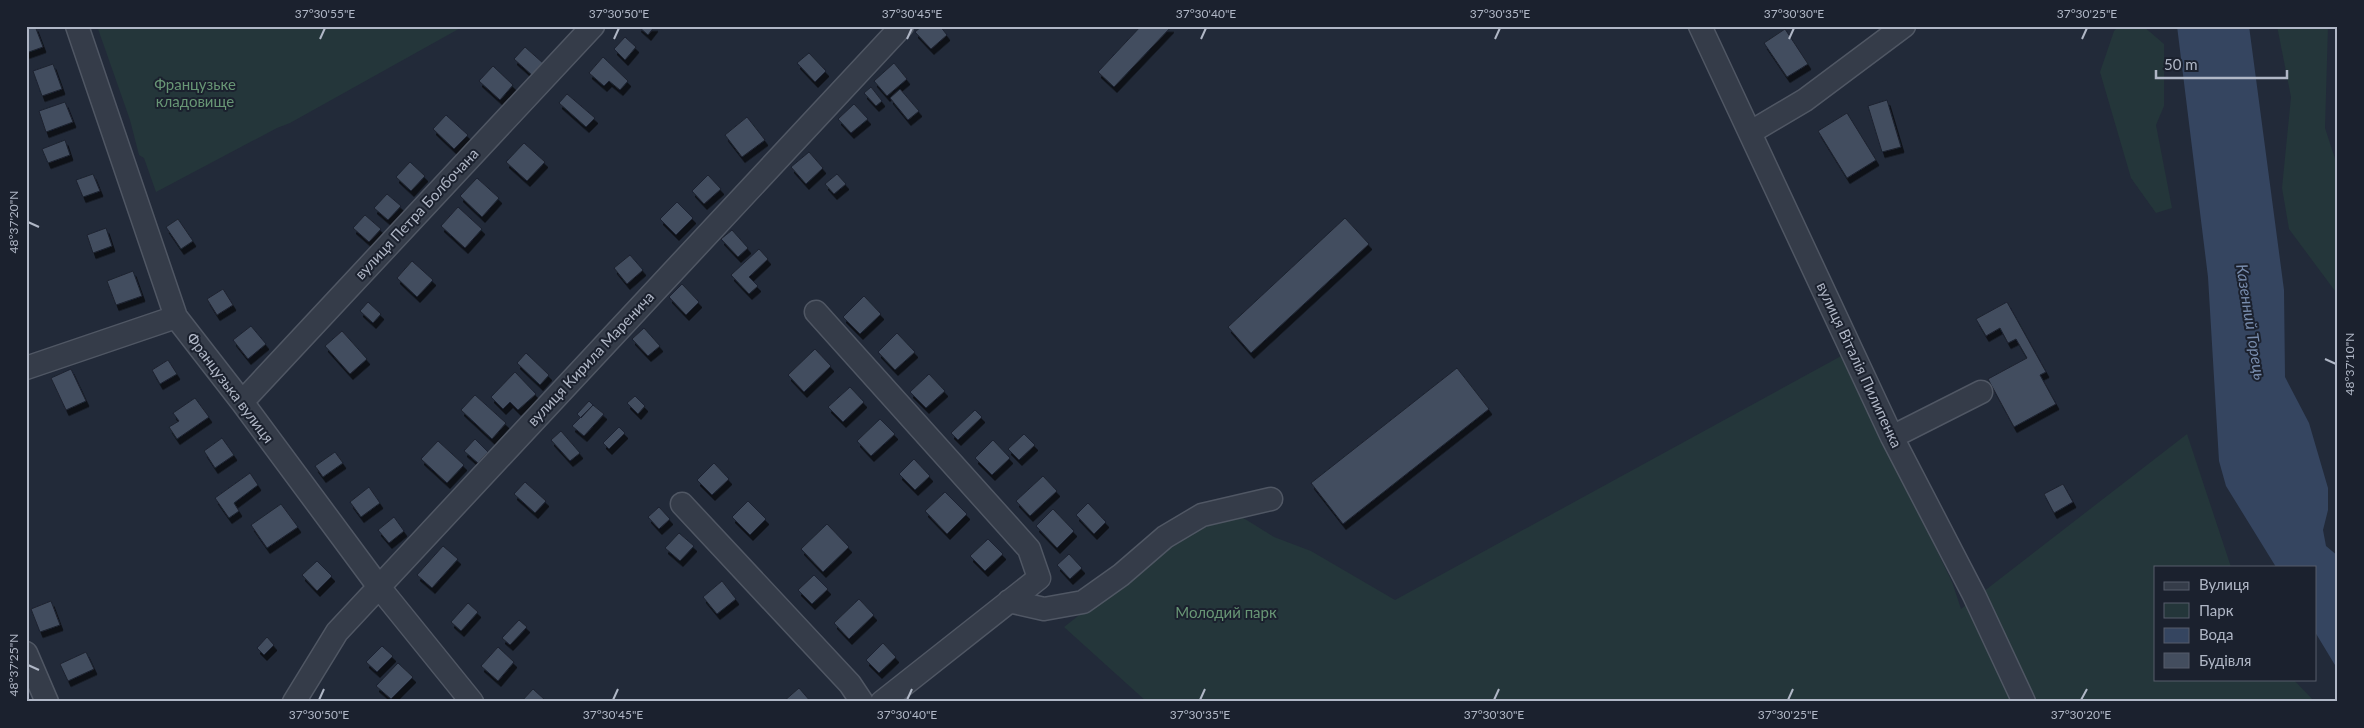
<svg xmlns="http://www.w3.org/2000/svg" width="2364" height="728" font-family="Lato,sans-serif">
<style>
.green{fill:#24363a}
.water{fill:#354560}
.building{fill:#434d5e;stroke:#1d2330;filter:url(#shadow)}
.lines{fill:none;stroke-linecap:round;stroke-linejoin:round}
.minor-casing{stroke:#505764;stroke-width:25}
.minor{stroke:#353c49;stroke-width:22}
.ticks{fill:none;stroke:#b0b7c6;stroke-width:2}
.labels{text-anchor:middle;stroke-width:4;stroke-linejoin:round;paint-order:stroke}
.park-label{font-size:15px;fill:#689675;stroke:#1b212e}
.street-label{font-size:15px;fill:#b0b7c6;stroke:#1b212e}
.water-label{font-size:16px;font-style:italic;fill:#788cad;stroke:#1b212e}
.neatline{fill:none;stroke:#b0b7c6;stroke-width:2}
.ticks-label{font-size:12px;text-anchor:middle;fill:#b0b7c6}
</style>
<defs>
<filter id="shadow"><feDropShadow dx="3" dy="5.5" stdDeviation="0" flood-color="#0009"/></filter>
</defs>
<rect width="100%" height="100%" fill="#222a39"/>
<path class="green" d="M97 26H464L290 123 277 128 156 192 144 158 139 155 130 120Z
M2119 26H2143L2164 44V106L2156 125 2172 208 2156 213 2131 178 2100 72 2114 31Z
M2277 26H2328L2325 128 2338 168V295L2289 229 2282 188 2291 97Z
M1843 355 1952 582 1961 609 2187 434 2231 567H2155V679H2293L2315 702H1147L1064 627 1199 521 1237 514 1274 537 1311 551 1395 600Z"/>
<path class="water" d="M2177 26H2249L2284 290 2285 377 2309 423 2328 488V510L2323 530 2326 546 2338 556V670L2315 632V567H2276L2226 486 2219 461 2208 277Z"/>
<path class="building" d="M26 26H35L43 47 26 53Z
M638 26H655L648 35Z
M922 26H940L947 35 931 49 915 32Z
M1141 26 1171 27 1114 87 1098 72Z
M1785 29 1808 64 1787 77 1764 43Z
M625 37 636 47 625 60 614 49Z
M525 47 544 64 533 76 514 59Z
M809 53 826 71 815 82 797 63Z
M603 57 628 81 620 90 609 81 604 86 589 73Z
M894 63 907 79 887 96 874 81Z
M53 64 62 89 42 96 33 71Z
M493 66 513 85 500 100 479 81Z
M871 87 882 101 876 106 864 93Z
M900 89 919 111 908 120 890 98Z
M567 94 595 118 586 127 559 103Z
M1887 100 1901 147 1882 152 1868 106Z
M65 102 73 122 46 132 39 111Z
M854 104 868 119 851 133 838 119Z
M1847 113 1876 160 1847 178 1818 131Z
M446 115 468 135 454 149 433 129Z
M747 117 765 140 742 157 725 135Z
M65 140 70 155 48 163 42 149Z
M524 143 545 162 527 181 506 162Z
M809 152 823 168 806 184 791 167Z
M410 162 425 176 411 191 396 177Z
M93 174 100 191 83 197 76 180Z
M837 174 846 184 834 194 825 184Z
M708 175 721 189 704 204 692 191Z
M477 178 499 198 482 217 460 196Z
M387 194 401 206 388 220 374 208Z
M677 202 693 218 676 235 660 219Z
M458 207 482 229 465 248 441 226Z
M365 215 381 229 369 242 353 228Z
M1345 218 1369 244 1251 353 1228 327Z
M178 219 193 241 181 249 166 227Z
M106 228 112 246 93 253 87 235Z
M732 230 748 248 738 257 721 239Z
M759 249 768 259 749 277 758 286 749 294 731 275Z
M630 255 643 270 627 284 614 268Z
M412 261 433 280 417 297 397 278Z
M133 271 142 296 116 305 107 281Z
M682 284 699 302 686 315 669 297Z
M223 289 233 305 217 315 207 299Z
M864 296 881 314 860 334 843 317Z
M368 302 381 314 373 323 360 311Z
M2007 302 2046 372 2040 375 2056 404 2014 427 1988 379 2027 358 2016 339 2008 343 2000 328 1986 336 1976 319Z
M251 326 266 344 248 359 233 340Z
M644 328 660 346 648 356 632 339Z
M342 331 367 359 350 374 325 346Z
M897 333 915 352 895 370 878 352Z
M815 349 831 366 804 392 788 375Z
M526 353 549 375 540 385 517 363Z
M168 360 177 374 160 384 152 370Z
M1457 368 1489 409 1343 524 1311 483Z
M71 369 86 401 66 410 51 378Z
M515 372 536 394 518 410 510 402 503 409 491 397Z
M929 374 945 391 926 408 910 392Z
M850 387 864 402 843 422 828 407Z
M475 395 506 423 492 439 461 410Z
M635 396 645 406 638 414 627 403Z
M195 398 209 417 177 439 169 427 179 421 173 413Z
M589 401 593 405 581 418 577 414Z
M593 405 604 414 584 436 572 426Z
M975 410 982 417 958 440 951 433Z
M880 419 895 434 871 456 857 441Z
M619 427 625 433 609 449 603 443Z
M561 431 580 453 570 461 551 440Z
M1024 434 1035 445 1019 460 1008 449Z
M222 438 234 455 215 468 204 451Z
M475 439 488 452 478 463 464 451Z
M993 440 1010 458 992 475 975 458Z
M438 441 464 465 447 483 421 459Z
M335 452 343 463 323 477 315 466Z
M914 459 930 476 915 490 899 474Z
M714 463 729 479 712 495 697 480Z
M250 473 258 485 234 503 239 511 229 518 215 498Z
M1043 476 1057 491 1030 516 1016 501Z
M525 482 546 501 535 513 514 494Z
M2063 484 2073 502 2054 513 2044 494Z
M369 487 380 503 361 517 350 502Z
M945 492 967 514 947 534 925 511Z
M748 501 766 519 750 535 732 517Z
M1088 503 1106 522 1094 534 1076 515Z
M281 504 298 527 267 548 251 525Z
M659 507 670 519 659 529 648 517Z
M1053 509 1074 531 1057 548 1036 526Z
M394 517 404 531 389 543 378 530Z
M827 524 849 547 823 572 801 549Z
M679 533 694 546 680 561 665 548Z
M988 539 1003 554 985 571 970 556Z
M443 546 458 559 432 588 417 575Z
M1069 554 1082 568 1070 579 1057 565Z
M317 561 332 576 317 591 302 575Z
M814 575 828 589 812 604 798 590Z
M722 581 736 599 717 614 703 597Z
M859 599 874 615 849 639 834 623Z
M51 601 60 625 40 632 31 609Z
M468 603 478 612 461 631 451 622Z
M519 620 527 627 510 645 502 638Z
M267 637 274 645 264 655 257 648Z
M883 643 896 657 879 673 866 660Z
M382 646 393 656 377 672 366 662Z
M498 647 514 662 498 681 481 666Z
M86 652 94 669 68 681 60 664Z
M398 663 413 677 391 699 376 686Z
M799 688 811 702H783Z
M533 689 545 700 543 702H521Z"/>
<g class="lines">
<g class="minor-casing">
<path id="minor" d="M77 26 176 317 242 402 379 587 472 702
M1700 26 1892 437 1974 595 2024 702
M1751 132 1805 100 1904 26
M816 312 1029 549 1039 578 882 702
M26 368 176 317
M242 402 593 26
M1892 437 1981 392
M682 504 850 684 862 702
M1009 601 1044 609 1083 602 1121 575 1165 537 1202 515 1271 499
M26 653 47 702
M294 702 337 632 902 26"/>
</g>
<use href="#minor" class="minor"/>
</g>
<path class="ticks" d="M320 39 325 28M614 39 619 28M907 39 912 28M1201 39 1206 28M1495 39 1500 28M1789 39 1794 28M2082 39 2087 28M28 222 39 227M2325 359 2336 364M28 665 39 670M319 700 324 689M613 700 618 689M907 700 912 689M1200 700 1205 689M1494 700 1499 689M1788 700 1793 689M2081 700 2087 689"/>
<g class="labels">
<g class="park-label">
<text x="195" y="90">Французьке<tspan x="195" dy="17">кладовище</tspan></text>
<text x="1226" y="618">Молодий парк</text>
</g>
<g class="street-label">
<text transform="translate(417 214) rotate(-47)" y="5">вулиця Петра Болбочана</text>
<text transform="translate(591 359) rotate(-47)" y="5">вулиця Кирила Маренича</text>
<text transform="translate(1859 365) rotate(65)" y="5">вулиця Віталія Пилипенка</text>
<text transform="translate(230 388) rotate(53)" y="5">Французька вулиця</text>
</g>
<g class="water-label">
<text transform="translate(2251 322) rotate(81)" y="6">Казенний Торець</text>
</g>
</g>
<rect width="2364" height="728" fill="none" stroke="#1b212e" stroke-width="55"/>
<rect x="2154" y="566" width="162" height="115" fill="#1b212e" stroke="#575d6b"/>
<rect x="2164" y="582" width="25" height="8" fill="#353c49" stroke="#575d6b"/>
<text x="2199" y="590" font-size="15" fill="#b0b7c6">Вулиця</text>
<rect x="2164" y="603" width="25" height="15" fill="#24363a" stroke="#575d6b"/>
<text x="2199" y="616" font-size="15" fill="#b0b7c6">Парк</text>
<rect x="2164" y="628" width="25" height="15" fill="#354560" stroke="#575d6b"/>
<text x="2199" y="640" font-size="15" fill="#b0b7c6">Вода</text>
<rect x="2164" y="653" width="25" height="15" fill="#434d5e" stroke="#575d6b"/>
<text x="2199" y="666" font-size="15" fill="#b0b7c6">Будівля</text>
<path d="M2156 70v8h131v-8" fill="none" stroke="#b0b7c6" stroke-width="2.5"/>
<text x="2164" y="70" font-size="15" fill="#b0b7c6" stroke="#1b212e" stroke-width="4" paint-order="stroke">50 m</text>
<rect x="28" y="28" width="2308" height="672" class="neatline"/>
<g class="ticks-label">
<text x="325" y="18">37°30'55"E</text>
<text x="619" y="18">37°30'50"E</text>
<text x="912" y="18">37°30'45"E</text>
<text x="1206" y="18">37°30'40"E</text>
<text x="1500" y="18">37°30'35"E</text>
<text x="1794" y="18">37°30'30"E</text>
<text x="2087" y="18">37°30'25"E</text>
<text transform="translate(14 222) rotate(-90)" y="4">48°37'20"N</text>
<text transform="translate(2350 364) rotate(-90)" y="4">48°37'10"N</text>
<text transform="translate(14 665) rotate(-90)" y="4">48°37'25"N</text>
<text x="319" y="719">37°30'50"E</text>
<text x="613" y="719">37°30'45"E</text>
<text x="907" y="719">37°30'40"E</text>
<text x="1200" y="719">37°30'35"E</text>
<text x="1494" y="719">37°30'30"E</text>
<text x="1788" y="719">37°30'25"E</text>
<text x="2081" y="719">37°30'20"E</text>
</g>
</svg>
